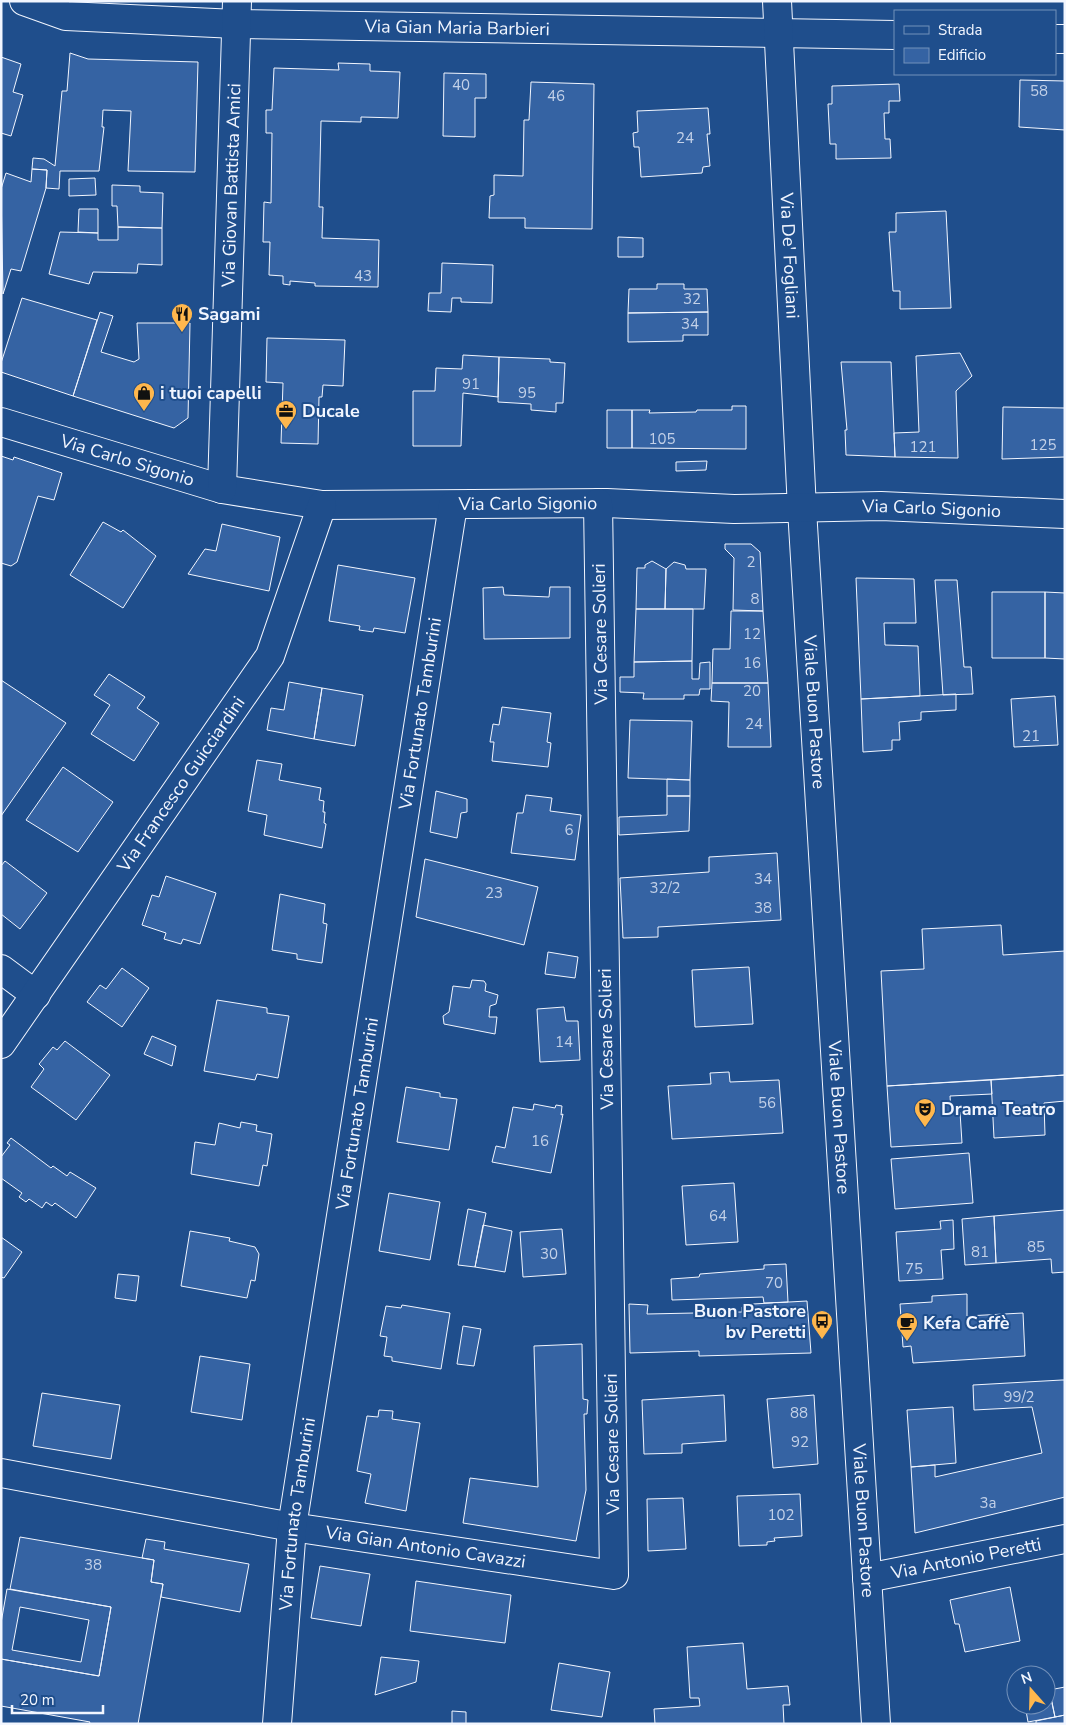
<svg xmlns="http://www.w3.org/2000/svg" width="1066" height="1725" font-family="'Nunito Sans',sans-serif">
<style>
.building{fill:#3563a3;stroke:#f2f6ff;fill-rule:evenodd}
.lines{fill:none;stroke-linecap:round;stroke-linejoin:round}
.minor-casing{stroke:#f2f6ff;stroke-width:30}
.minor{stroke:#1f4e8c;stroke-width:28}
.labels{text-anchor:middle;stroke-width:4;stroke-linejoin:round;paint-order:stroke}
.number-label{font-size:15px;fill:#c3d1e8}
.street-label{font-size:18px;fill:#f2f6ff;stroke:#1f4e8c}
.poi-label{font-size:18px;font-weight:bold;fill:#f2f6ff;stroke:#1f4e8c;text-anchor:start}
</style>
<rect width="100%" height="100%" fill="#1f4e8c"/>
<path class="building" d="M70 53 88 59 198 62 195 172 128 171 131 111 103 110 102 127H104L99 171H60L59 189 46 188 47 170 32 169 33 158 44 159 55 166 62 91H67Z
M1 57 21 64 13 92 23 95 11 136 1 133Z
M338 63 370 64V71L400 72 398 118 361 117V122L321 121 319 207H323L322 238 379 240 378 287 315 286V283L290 281V285L283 284V276L269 275 270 242H263L264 202 271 203 272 133H266V110H272L274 68 339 70Z
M444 73 486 74V98H475V137L443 136Z
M1020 80 1065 81V130L1019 127Z
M531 82 594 84 592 229 525 228V218H489L490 196 494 195V175L523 176 524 120H529Z
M899 84 900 101H889V113H884L885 139H890L891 158 836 159V144H830L828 104H832V86Z
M708 108 710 134H707L710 166 703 167 702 173 641 177 639 147H634L633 133 638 132 637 111Z
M32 169 47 170 46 188 21 271 11 269 3 294 1 189 6 173 31 182Z
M95 178 96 195 69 196V179Z
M112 185 140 186V192L163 193 162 228 118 227 117 206H112Z
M79 209H98V233L78 232Z
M946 211 951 308 900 309V291H893L889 232H896V213Z
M118 227 162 228V265L138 264 137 273 93 272 89 284 49 274 60 232 98 233V240H118Z
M618 237 643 238V257H618Z
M442 263 493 265 492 303 461 302V298H452L451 312 428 311 429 293H441Z
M657 284H684V289H707L708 312 628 313 629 289H657Z
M22 298 97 320 73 396 1 372V363Z
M100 312 113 316 101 352 134 362 139 359 137 323H190L188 418 174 428 73 396Z
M708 312V335H683V341L628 342V313Z
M267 338 345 340 343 386 323 385 322 397H319L318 444 281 443 283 383 266 382Z
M960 353 972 376 956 391 958 458 895 457 894 433 919 432 916 356Z
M463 355 499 357 498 397 463 393 461 446H413V391H435L436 368 462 369Z
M499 357 550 359V362L565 363 563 403H556V412L531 410V404L498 402Z
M841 362H891L895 457 846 455 845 430H847Z
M732 406H746V449L632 448V410H650L649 413 696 412 697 410H732Z
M1003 407 1065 408V457L1002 459Z
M607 410H632V448H607Z
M1 456 13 460 14 457 62 473 54 500 38 496 17 562 11 566 1 563Z
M707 461 706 470 676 471V462Z
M103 522 121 532 123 530 156 556 123 608 70 575Z
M222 524 280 537 269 591 188 574 205 549 216 551Z
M725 544H751L760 552 763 611 733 610 734 558 725 549Z
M652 561 666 569 665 609H636L637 568H645V565Z
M674 562 685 565 686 569H706L704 609H665L666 569Z
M338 565 415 578 405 633 374 628 373 632 359 630 360 626 329 621Z
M856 578 914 579 916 623H884L885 645 918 646 920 696 861 699Z
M935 580H957L964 667H971L973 694 943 695Z
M503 587 504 595 549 597 550 587H570V638L484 639 483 588Z
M992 592H1045V658H992Z
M1045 592 1065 593V659L1045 658Z
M636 609H693L692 661 634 662Z
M731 611H763L768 683H712L713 649H730Z
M692 661V679H699L700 663 710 662V689H700L699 695H684V699H643L644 693 620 692V677H634V662Z
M109 674 145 697 137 708 159 723 134 761 91 734 110 705 94 695Z
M1 680 66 723 1 816Z
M289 682 322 688 314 739 267 730 271 708 284 710Z
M712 683H768L771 747H728L729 702 711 701Z
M322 688 363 695 355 746 314 739Z
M956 694V710L921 712V720L899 722 900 740H892V750L863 752 861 699Z
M1055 696 1058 745 1014 747 1011 699Z
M502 707 551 713 547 742 551 743 548 767 492 761 494 742H490L493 724 499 725Z
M630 720 692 721 690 780 628 778Z
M257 760 282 764 279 780 321 788 319 800 324 801 323 812H325L324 823 326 824 322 848 264 835 267 815 248 811Z
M63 767 113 802 78 852 26 820Z
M667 779 690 780V796H667Z
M436 791 467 799V812L461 813 457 838 430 832Z
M526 795 552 798 550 811 581 815 575 860 511 853 517 813H523Z
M667 796H690L689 831 619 835V817L667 815Z
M777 853 781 920 658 927V937L623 938 620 878 709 872V857Z
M425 859 538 887 524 945 416 917Z
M5 861 47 893 20 929 1 914V866Z
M166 876 216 893 200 944 183 939 181 944 164 939 166 933 142 925 152 895 159 897Z
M280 894 325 904 323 923 327 924 322 963 297 959V954L272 950Z
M1001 925 1003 955 1065 951V1075L887 1086 881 971 924 969 922 929Z
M548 952 578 957 575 978 545 974Z
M749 967 753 1024 695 1027 692 970Z
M122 968 149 988 122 1027 87 1002 100 985 106 989Z
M472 980 484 981 486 984 485 991 498 995 496 1004 490 1006 489 1017H497L495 1034 444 1024 443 1016 449 1012 453 986 470 988Z
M217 1000 267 1008V1013L289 1016 278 1078 257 1074 255 1080 204 1071Z
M564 1007 566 1021H578L580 1060 540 1062 537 1009Z
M152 1036 176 1046 172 1066 144 1054Z
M65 1041 110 1075 76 1120 31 1087 44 1069 39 1064 53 1047 57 1050Z
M729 1072 730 1082 779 1080 783 1133 672 1139 668 1086 711 1084 710 1073Z
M1065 1075V1101L1044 1103 1045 1135 994 1138 991 1080Z
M991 1080 992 1094 950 1096 951 1113 960 1112 962 1143 891 1147 887 1086Z
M406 1087 440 1093V1097L457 1099 449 1150 397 1142Z
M534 1104 555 1108 556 1105 562 1106 561 1115 563 1114 551 1173 492 1162 496 1146 505 1148 513 1107 533 1110Z
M241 1122 257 1125 256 1131 272 1134 267 1166 263 1165 259 1186 191 1174 195 1142 215 1145 219 1123 240 1128Z
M11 1138 51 1168 53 1166 67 1176 70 1172 96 1188 76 1218 55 1203 52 1206 46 1202 42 1208 29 1199 26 1202 19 1197 22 1193 1 1178V1157L10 1145 7 1143Z
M969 1153 973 1203 895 1209 891 1159Z
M734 1183 738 1242 686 1245 682 1186Z
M389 1193 440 1202 430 1260 379 1251Z
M468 1209 486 1213 475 1267 458 1265Z
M1065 1210V1272L1052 1273 1051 1259 996 1263 994 1216Z
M994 1216 996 1263 965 1265 962 1219Z
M953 1220 954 1249 941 1250 943 1279 899 1281 896 1232 941 1229 940 1221Z
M483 1225 512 1231 505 1272 475 1267Z
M562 1229 566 1274 523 1277 520 1232Z
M190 1231 230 1238 229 1241 255 1247 259 1254 255 1281 251 1280 247 1298 181 1286Z
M1 1237 22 1252 4 1278 1 1277Z
M786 1264 788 1302 764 1303 763 1297 672 1300 671 1279 699 1277 700 1274 764 1269V1265Z
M118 1274 139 1276 136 1301 115 1298Z
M967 1294V1316L1023 1313 1025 1356 913 1363 911 1346 903 1347 900 1304 932 1302V1296Z
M807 1301 811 1353 699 1356V1351L630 1353 629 1304 648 1305 647 1314 742 1312V1307L753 1306V1304Z
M402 1305 450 1313 441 1369 392 1361V1357L384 1356 387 1337 380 1336 386 1306 401 1308Z
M463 1326 481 1329 474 1366 457 1364Z
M582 1344 583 1399 588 1400 587 1414H584L586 1490 576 1541 463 1523 470 1478 538 1487 534 1346Z
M200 1356 250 1364 242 1420 191 1412Z
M1062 1380H1065V1497L915 1533 911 1467 935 1465V1477L1042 1453 1032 1407 974 1410 973 1385Z
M42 1393 120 1405 111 1459 33 1446Z
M724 1395 726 1441 682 1444V1453L644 1454 642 1400Z
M814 1395 818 1464 773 1468 767 1399Z
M953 1407 956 1463 911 1467 907 1410Z
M379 1410 393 1411 392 1419 420 1423 406 1511 365 1503 371 1474 357 1471 367 1416 378 1417Z
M800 1494 802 1536 774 1538 775 1541 767 1542V1545L739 1546 737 1496Z
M683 1498 686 1549 648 1551 647 1499Z
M20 1537 154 1560 151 1582 163 1584 138 1724H89L90 1722 1 1706V1659L99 1676 111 1607 10 1589Z
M146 1539 165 1542 164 1549 249 1564 240 1612 161 1597 163 1584 151 1582 154 1560 142 1558Z
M320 1566 370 1574 361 1626 311 1618Z
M416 1581 511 1595 505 1643 410 1631Z
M1010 1587 1020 1641 965 1652 959 1624H955L950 1600Z
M7 1589 111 1607 99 1676 1 1659V1623ZM20 1607 89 1620 81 1662 12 1650Z
M743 1643 747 1689 788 1686 790 1705H783L784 1724H655L654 1709 700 1706 699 1698H690L687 1647Z
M381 1657 419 1661 416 1682 375 1695Z
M559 1663 610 1672 602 1717 551 1710Z
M1065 1687V1715L1055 1717 1049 1690Z
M1051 1697 1055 1717 1028 1722 1025 1705H1046V1698Z
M452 1711 466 1712V1724H452Z
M1065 1715V1724H1036V1721Z"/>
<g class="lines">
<g class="minor-casing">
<g id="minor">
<path id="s1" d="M24 1 66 16 236 24 895 35"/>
<path id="s2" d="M777 1 802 509 876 1724"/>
<path d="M1055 39H1065"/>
<path id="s3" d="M1 422 222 489 322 505 607 503 734 509 881 506 1065 514"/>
<path id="s4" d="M222 489 237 1"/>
<path d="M1 969 36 995"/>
<path id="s5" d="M1 1044 270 656 322 505"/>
<path id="s6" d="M1 1473 292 1527 614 1575 598 503"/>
<path id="s7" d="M867 1578 1065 1539"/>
<path id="s8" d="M277 1724 292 1527 453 505"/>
</g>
</g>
<use href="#minor" class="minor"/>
</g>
<defs>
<g id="restaurant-pin" transform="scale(1.125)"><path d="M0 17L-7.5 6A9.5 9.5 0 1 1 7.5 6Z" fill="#ffb74d" stroke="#1f4e8c"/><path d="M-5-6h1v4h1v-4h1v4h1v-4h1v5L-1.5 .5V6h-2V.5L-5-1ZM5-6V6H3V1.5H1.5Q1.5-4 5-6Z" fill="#111"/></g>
<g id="shop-pin" transform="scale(1.125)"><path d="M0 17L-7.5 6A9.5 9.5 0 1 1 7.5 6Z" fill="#ffb74d" stroke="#1f4e8c"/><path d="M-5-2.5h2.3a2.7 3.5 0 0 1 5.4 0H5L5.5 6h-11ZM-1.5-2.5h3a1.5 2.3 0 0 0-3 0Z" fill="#111"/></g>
<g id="office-pin" transform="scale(1.125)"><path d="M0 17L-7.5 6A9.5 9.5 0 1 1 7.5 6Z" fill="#ffb74d" stroke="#1f4e8c"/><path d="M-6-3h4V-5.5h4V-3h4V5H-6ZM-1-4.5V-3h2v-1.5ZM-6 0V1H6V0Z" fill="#111"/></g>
<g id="theatre-pin" transform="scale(1.125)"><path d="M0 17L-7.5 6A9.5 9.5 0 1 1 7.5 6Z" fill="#ffb74d" stroke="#1f4e8c"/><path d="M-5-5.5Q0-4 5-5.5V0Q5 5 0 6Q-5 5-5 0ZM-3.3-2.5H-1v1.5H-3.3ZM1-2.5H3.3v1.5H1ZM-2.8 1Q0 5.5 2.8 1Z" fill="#111"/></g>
<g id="bus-pin" transform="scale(1.125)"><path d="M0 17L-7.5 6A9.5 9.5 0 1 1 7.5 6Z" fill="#ffb74d" stroke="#1f4e8c"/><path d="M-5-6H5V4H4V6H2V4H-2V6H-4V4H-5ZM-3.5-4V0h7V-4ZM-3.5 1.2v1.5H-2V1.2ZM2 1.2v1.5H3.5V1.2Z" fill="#111"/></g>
<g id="cafe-pin" transform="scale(1.125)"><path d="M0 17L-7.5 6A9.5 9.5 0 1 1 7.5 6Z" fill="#ffb74d" stroke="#1f4e8c"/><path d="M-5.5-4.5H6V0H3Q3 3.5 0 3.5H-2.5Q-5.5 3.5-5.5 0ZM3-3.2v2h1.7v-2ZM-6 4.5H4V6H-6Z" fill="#111"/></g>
</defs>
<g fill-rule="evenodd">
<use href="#restaurant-pin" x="182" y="314"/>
<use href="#shop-pin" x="144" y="393"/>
<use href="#office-pin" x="286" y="411"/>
<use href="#theatre-pin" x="925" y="1109"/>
<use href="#bus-pin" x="822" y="1321"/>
<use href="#cafe-pin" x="907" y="1323"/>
</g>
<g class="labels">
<g class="number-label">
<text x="461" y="90">40</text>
<text x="1039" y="96">58</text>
<text x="556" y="101">46</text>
<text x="685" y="143">24</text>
<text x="363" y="281">43</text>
<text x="692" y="304">32</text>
<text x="690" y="329">34</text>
<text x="471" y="389">91</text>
<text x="527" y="398">95</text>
<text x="662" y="444">105</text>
<text x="1043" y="450">125</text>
<text x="923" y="452">121</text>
<text x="751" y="567">2</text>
<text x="755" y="604">8</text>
<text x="752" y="639">12</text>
<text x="752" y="668">16</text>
<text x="752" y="696">20</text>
<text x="754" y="729">24</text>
<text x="1031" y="741">21</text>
<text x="569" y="835">6</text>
<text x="763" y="884">34</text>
<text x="665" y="893">32/2</text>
<text x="494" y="898">23</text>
<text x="763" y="913">38</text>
<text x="564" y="1047">14</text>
<text x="767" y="1108">56</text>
<text x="540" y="1146">16</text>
<text x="718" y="1221">64</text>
<text x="1036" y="1252">85</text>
<text x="980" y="1257">81</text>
<text x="549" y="1259">30</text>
<text x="914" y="1274">75</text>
<text x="774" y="1288">70</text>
<text x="1019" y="1402">99/2</text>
<text x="799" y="1418">88</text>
<text x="800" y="1447">92</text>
<text x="988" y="1508">3a</text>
<text x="781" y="1520">102</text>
<text x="93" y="1570">38</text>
</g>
<g class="street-label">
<text dy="6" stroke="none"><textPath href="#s1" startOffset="436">Via Gian Maria Barbieri</textPath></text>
<text dy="6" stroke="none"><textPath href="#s4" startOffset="304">Via Giovan Battista Amici</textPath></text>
<text dy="6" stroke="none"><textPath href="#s2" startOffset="255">Via De' Fogliani</textPath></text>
<text dy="6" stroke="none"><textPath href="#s3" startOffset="132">Via Carlo Sigonio</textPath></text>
<text dy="6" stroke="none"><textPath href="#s3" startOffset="538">Via Carlo Sigonio</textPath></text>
<text dy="6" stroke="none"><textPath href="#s3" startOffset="942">Via Carlo Sigonio</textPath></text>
<text transform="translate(600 634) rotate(-91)" y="6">Via Cesare Solieri</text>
<text dy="6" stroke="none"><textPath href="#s2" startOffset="712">Viale Buon Pastore</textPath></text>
<text dy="6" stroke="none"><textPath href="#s8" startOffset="1021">Via Fortunato Tamburini</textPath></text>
<text dy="6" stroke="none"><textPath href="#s5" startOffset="316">Via Francesco Guicciardini</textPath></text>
<text transform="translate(606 1039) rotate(-91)" y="6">Via Cesare Solieri</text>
<text dy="6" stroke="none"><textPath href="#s8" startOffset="616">Via Fortunato Tamburini</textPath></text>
<text dy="6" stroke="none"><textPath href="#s2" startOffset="1118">Viale Buon Pastore</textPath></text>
<text transform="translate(612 1444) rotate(-91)" y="6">Via Cesare Solieri</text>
<text dy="6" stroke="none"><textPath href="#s8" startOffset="211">Via Fortunato Tamburini</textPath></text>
<text dy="6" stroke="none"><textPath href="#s2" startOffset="1522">Viale Buon Pastore</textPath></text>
<text dy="6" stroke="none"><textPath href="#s6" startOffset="431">Via Gian Antonio Cavazzi</textPath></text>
<text dy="6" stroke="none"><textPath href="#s7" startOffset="101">Via Antonio Peretti</textPath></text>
</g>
<g class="poi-label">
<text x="198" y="320">Sagami</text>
<text x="160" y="399">i tuoi capelli</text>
<text x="302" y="417">Ducale</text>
<text x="941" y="1115">Drama Teatro</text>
<text x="806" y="1317" text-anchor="end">Buon Pastore<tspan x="806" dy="21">bv Peretti</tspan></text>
<text x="923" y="1329">Kefa Caffè</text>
</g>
</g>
<rect width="1066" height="1725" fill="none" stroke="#f2f6ff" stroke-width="5"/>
<rect x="894" y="10" width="162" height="65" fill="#1f4e8c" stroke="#7391ba"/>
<rect x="904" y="26" width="25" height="8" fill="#1f4e8c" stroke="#7391ba"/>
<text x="938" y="35" font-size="15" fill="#f2f6ff">Strada</text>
<rect x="904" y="48" width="25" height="15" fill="#3563a3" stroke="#7391ba"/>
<text x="938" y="60" font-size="15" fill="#f2f6ff">Edificio</text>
<g transform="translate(1031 1690) rotate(340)"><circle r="24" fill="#1f4e8c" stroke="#7391ba"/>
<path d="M0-4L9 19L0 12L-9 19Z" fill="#ffb74d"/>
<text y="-8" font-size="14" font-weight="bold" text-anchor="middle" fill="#f2f6ff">N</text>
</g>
<path d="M12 1705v8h91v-8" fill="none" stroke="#f2f6ff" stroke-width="2.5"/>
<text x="20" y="1705" font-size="15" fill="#f2f6ff" stroke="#1f4e8c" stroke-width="4" paint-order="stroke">20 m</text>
</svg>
